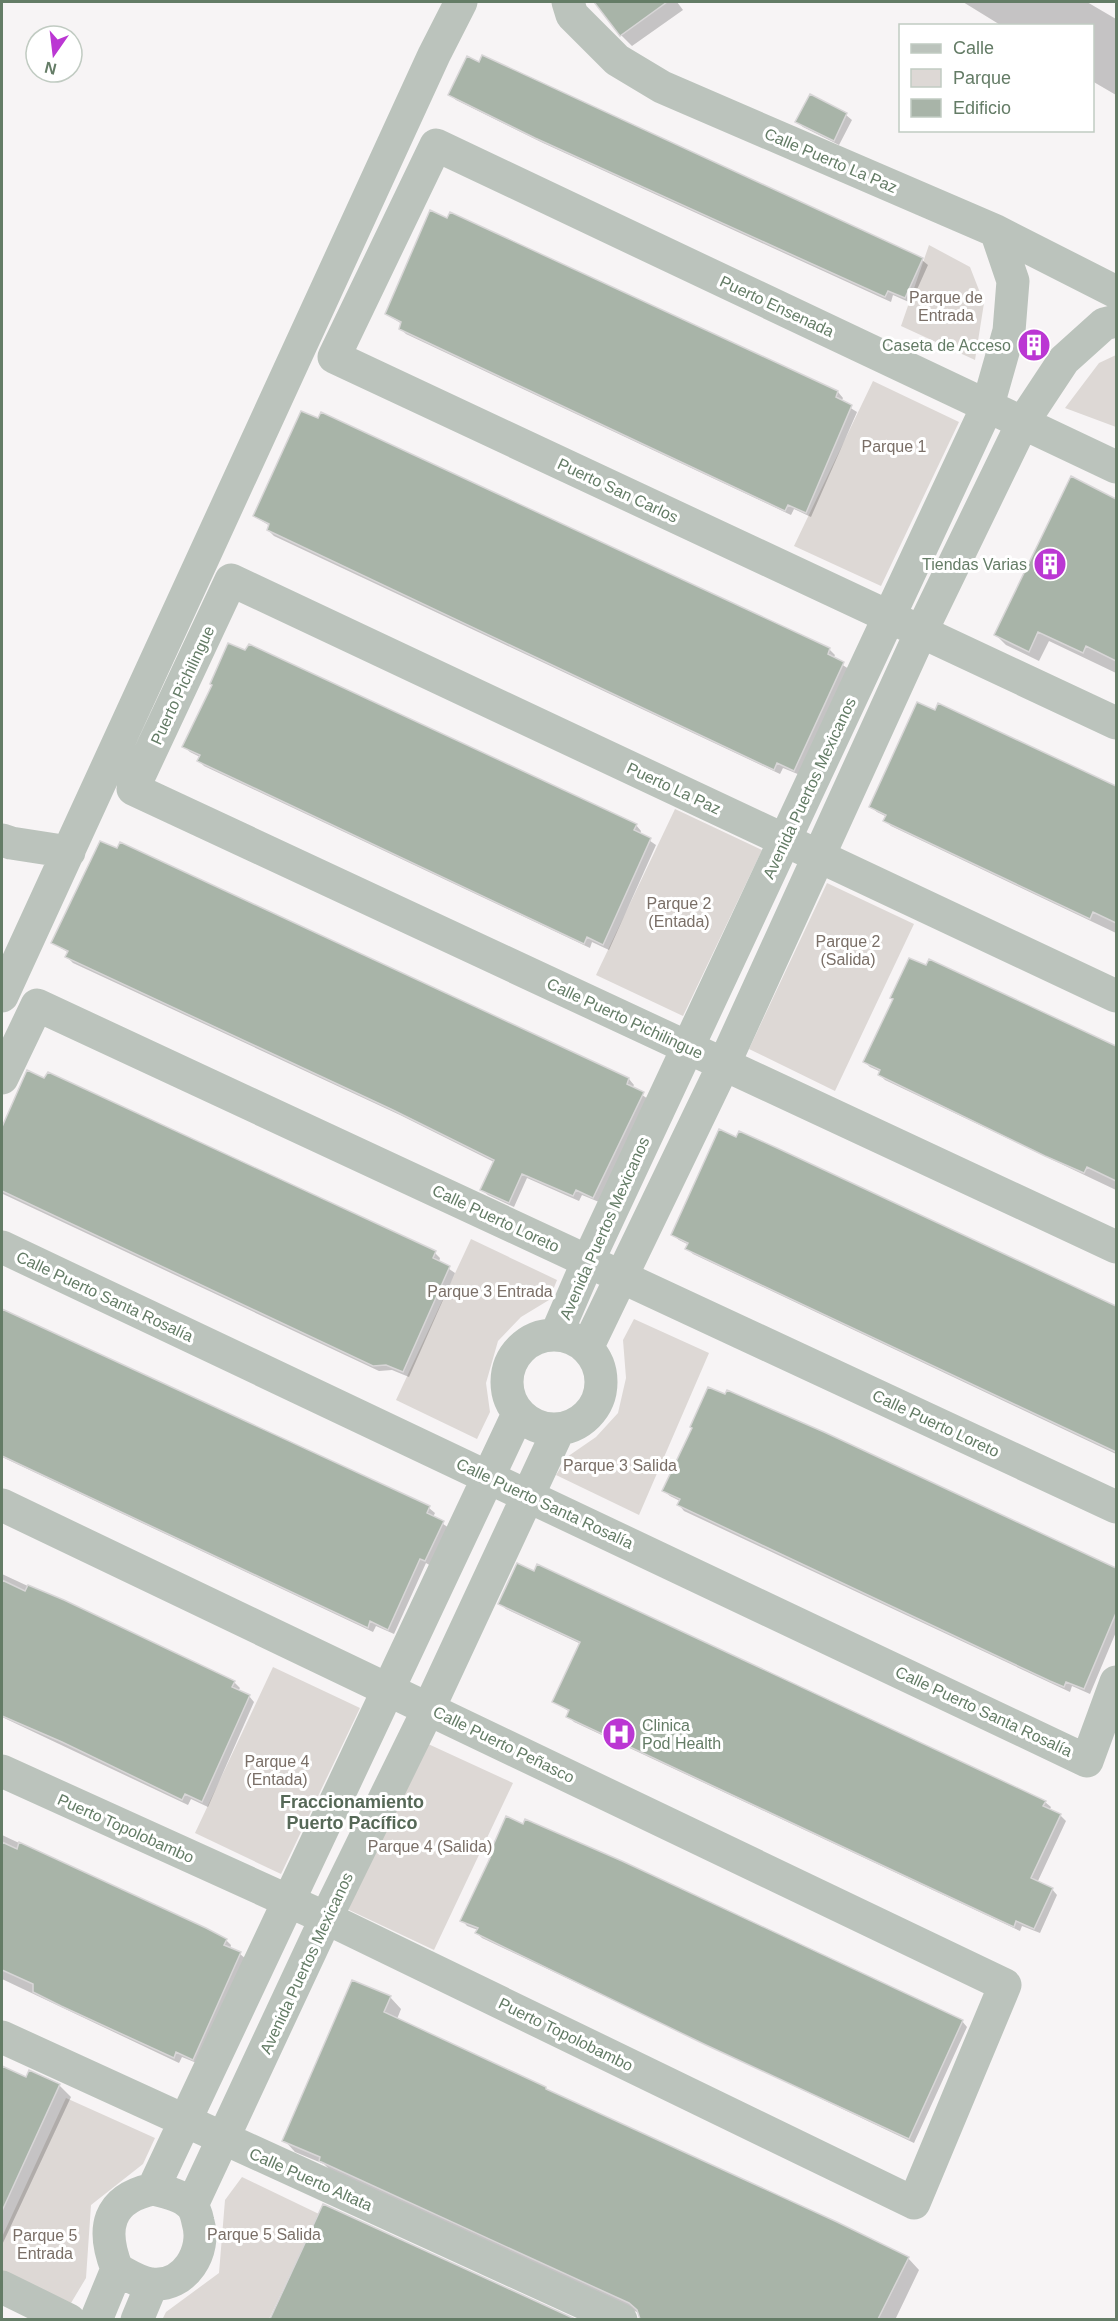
<svg xmlns="http://www.w3.org/2000/svg" width="1118" height="2321" font-family="Arial,sans-serif">
<style>
.green{fill:#ddd8d5}
.shadow{fill:#0003}
.building{fill:#a8b4a8;stroke:#d8d6d7;stroke-width:1.5}
.lines{fill:none;stroke-linecap:round;stroke-linejoin:round}
.minor{stroke:#bbc3bc;stroke-width:33}
.labels{text-anchor:middle;stroke-width:6;stroke-linejoin:round;paint-order:stroke}
.street-label{font-size:16px;fill:#647c66;stroke:#fff}
.park-label{font-size:16px;fill:#7a6f67;stroke:#fff}
.poi-label{font-size:16px;fill:#647c66;stroke:#fff;text-anchor:end}
.neighbourhood-label{font-size:18px;font-weight:bold;fill:#566857;stroke:#fff}
</style>
<rect width="100%" height="100%" fill="#f7f4f5"/>
<path class="green" d="M929 245 970 267 984 303 975 360 901 326Z
M1116 355V427L1065 408 1099 363Z
M873 381 959 422 881 586 794 546Z
M675 809 762 850 683 1016 596 975Z
M827 883 914 924 835 1091 749 1049Z
M471 1239 557 1280 549 1300 521 1317 498 1341 486 1383 490 1412 477 1439 396 1400Z
M634 1319 709 1353 639 1515 556 1475 567 1457 596 1437 618 1413 626 1378 623 1340Z
M273 1667 360 1708 281 1874 195 1833Z
M426 1743 513 1783 434 1950 347 1909Z
M66 2098 155 2138 143 2164 91 2205 86 2278 71 2303 2 2271V2237Z
M242 2177 319 2214 269 2319 162 2320 166 2312 219 2273 225 2200Z"/>
<path class="shadow" d="M596 2H677L683 10 632 46 621 35Z
M963 2H1087L1116 19V95L1092 81V26H1002Z
M450 94 922 260 928 265 911 303 893 295 891 302 543 143 456 100Z
M810 96 846 115 852 120 839 145 803 127 797 122Z
M386 314 838 392 843 398 841 402 857 412 811 517 794 509 791 515 406 334 400 328 402 324Z
M254 516 829 649 835 655 833 659 849 669 800 775 783 768 780 774 274 536 268 530 270 526Z
M1109 518 1116 522V673L1049 641 1039 661 1006 645 996 635Z
M938 705 1116 788V933L891 826 885 821 887 817 877 812 871 807Z
M184 746 636 825 641 831 640 834 656 845 609 950 592 942 590 948 204 766 198 760 200 757 190 752Z
M53 943 629 1079 634 1085 632 1088 648 1099 599 1202 582 1195 579 1201 527 1178 514 1207 488 1195 482 1190 494 1162 400 1115 73 963 67 957 69 953Z
M930 961 1116 1047V1190L885 1080 880 1075 881 1072 870 1067 865 1062Z
M12 1113 435 1253 440 1258 439 1262 455 1273 409 1377 392 1370 379 1371 3 1194 2 1192V1135Z
M737 1139 776 1149 1116 1307V1454L693 1254 687 1248 689 1245 679 1240 673 1235Z
M2 1310 429 1508 435 1513 433 1517 449 1528 431 1566 426 1563 394 1634 376 1626 373 1632 2 1457Z
M664 1491 1116 1569V1632L1090 1694 1072 1686 1070 1692 684 1511 679 1505 680 1501 670 1496Z
M538 1566 1045 1802 1051 1807 1049 1811 1060 1815 1066 1821 1037 1883 1052 1889 1057 1895 1040 1933 1022 1926 1020 1931 574 1722 568 1716 570 1712 554 1702 581 1644 506 1609 500 1603 535 1573Z
M2 1574 234 1682 240 1688 238 1691 249 1696 254 1702 208 1807 191 1799 188 1805 2 1717Z
M2 1835 226 1940 231 1945 230 1949 240 1954 246 1959 199 2064 182 2057 179 2063 2 1979Z
M491 1858 962 2021 967 2027 914 2143 482 1938 477 1933 478 1930 467 1926 462 1920Z
M390 1997 401 2009 397 2019 908 2258 919 2270 895 2320H641L639 2313 332 2172 324 2164 295 2152 284 2140Z
M2 2068 27 2079 59 2085 71 2097 2 2245Z
M324 2206 571 2320H271Z"/>
<path class="building" d="M594 2H667L620 36Z
M482 55 923 258 905 298 888 291 885 297 535 138 448 95 467 56 479 62Z
M810 94 847 113 834 141 795 122Z
M430 210 447 218 450 212 838 391 836 397 852 405 806 513 788 505 785 511 399 329 401 322 385 314Z
M301 411 318 418 321 412 830 648 828 654 844 662 794 771 777 763 774 770 267 530 269 524 253 516Z
M1071 476 1116 499V661L1086 646 1083 653 1038 632 1029 652 994 635Z
M228 643 245 650 249 644 637 824 634 830 651 838 603 945 587 937 584 944 197 761 200 755 182 747 212 685 210 684Z
M917 702 935 710 938 703 1116 786V923L1093 912 1090 919 883 821 886 815 869 807Z
M100 841 117 848 120 842 629 1078 627 1084 644 1092 593 1198 576 1190 573 1196 522 1174 509 1203 480 1190 494 1160 393 1110 65 957 68 951 51 943Z
M909 958 926 965 929 959 1116 1046V1181L1087 1167 1084 1173 1045 1156 878 1075 880 1070 863 1062 893 999 890 998Z
M27 1070 44 1078 48 1072 436 1251 433 1258 450 1266 403 1372 386 1365 373 1366 2 1191V1127Z
M719 1129 736 1137 739 1131 777 1148 1116 1306V1452L685 1249 688 1243 671 1235Z
M2 1309 430 1506 427 1513 444 1521 425 1561 420 1559 388 1630 370 1621 368 1628 2 1456Z
M708 1387 725 1394 727 1390 824 1432 1116 1568V1613L1084 1689 1066 1682 1064 1687 1050 1681 677 1505 680 1499 662 1491 692 1428 690 1427Z
M517 1563 534 1571 537 1564 1046 1801 1043 1806 1061 1814 1031 1878 1053 1888 1034 1929 1016 1921 1014 1927 1001 1921 566 1717 569 1710 552 1702 580 1642 498 1604Z
M2 1580 25 1591 28 1585 64 1600 235 1681 232 1687 250 1695 202 1802 185 1794 182 1800 62 1742 2 1716Z
M506 1816 523 1824 525 1819 622 1861 963 2020 909 2139 706 2045 475 1933 478 1928 460 1921 490 1858 488 1857Z
M2 1842 17 1849 19 1842 206 1928 227 1939 224 1945 241 1952 193 2060 176 2052 174 2058 61 2006 33 1992V1984L2 1970Z
M352 1980 391 1996 384 2012 546 2087V2089L837 2222 909 2257 878 2319H640L637 2310 629 2303 319 2161 320 2157 282 2141Z
M2 2066 26 2077 29 2070 60 2084 2 2211Z
M323 2204 575 2319H270Z"/>
<g class="lines">
<path class="minor" d="M568 2 572 15 617 60 662 87 996 231 1116 292
M1116 467 436 145 334 357 1116 723
M2 840 11 843 69 852
M2 996 434 55 461 2
M1116 996 231 580 133 789 1116 1247
M2 1078 37 1005 1116 1507
M2 1247 1087 1761 1116 1682
M556 1335 588 1261 988 405 1009 331 1013 281 996 231
M507 1382a47 47 0 1 1 94 0a47 47 0 1 1-94 0Z
M587 1348 724 1064 921 632 1023 422 1064 360 1104 324 1116 321
M2 1505 1005 1985 914 2203 326 1918 2 1771
M2 2037 621 2320
M153 2189 518 1414
M153 2189C166 2192 182 2195 191 2205 195 2209 197 2217 198 2222 207 2251 185 2288 151 2284 138 2282 128 2275 117 2269 101 2229 107 2199 153 2189Z
M192 2205 326 1918 429 1708 559 1429
M2 2287 69 2320
M96 2320 117 2269
M137 2320 152 2284"/>
</g>
<defs>
<g id="building-disc" transform="scale(1.725)"><circle r="9.5" fill="#bb37d3" stroke="#fff"/><path d="M-4-6H4V6H1V3H-1V6H-4ZM-2.5-4.3h1.7v1.8h-1.7ZM.8-4.3h1.7v1.8H.8ZM-2.5-1h1.7V.8h-1.7ZM.8-1h1.7V.8H.8Z" fill="#fff"/></g>
<g id="hospital-disc" transform="scale(1.725)"><circle r="9.5" fill="#bb37d3" stroke="#fff"/><path d="M-5-5h3v3.5h4V-5h3V5h-3V1.5h-4V5h-3Z" fill="#fff"/></g>
</defs>
<g fill-rule="evenodd">
<use href="#building-disc" x="1034" y="345"/>
<use href="#building-disc" x="1050" y="564"/>
<use href="#hospital-disc" x="619" y="1734"/>
</g>
<g class="labels">
<g class="street-label">
<text transform="translate(831 160) rotate(23)" y="6">Calle Puerto La Paz</text>
<text transform="translate(777 306) rotate(25)" y="6">Puerto Ensenada</text>
<text transform="translate(618 490) rotate(25)" y="6">Puerto San Carlos</text>
<text transform="translate(182 685) rotate(-65)" y="6">Puerto Pichilingue</text>
<text transform="translate(674 788) rotate(25)" y="6">Puerto La Paz</text>
<text transform="translate(809 788) rotate(-65)" y="6">Avenida Puertos Mexicanos</text>
<text transform="translate(625 1018) rotate(25)" y="6">Calle Puerto Pichilingue</text>
<text transform="translate(496 1218) rotate(25)" y="6">Calle Puerto Loreto</text>
<text transform="translate(604 1228) rotate(-66)" y="6">Avenida Puertos Mexicanos</text>
<text transform="translate(105 1296) rotate(25)" y="6">Calle Puerto Santa Rosalía</text>
<text transform="translate(936 1423) rotate(25)" y="6">Calle Puerto Loreto</text>
<text transform="translate(545 1503) rotate(25)" y="6">Calle Puerto Santa Rosalía</text>
<text transform="translate(984 1711) rotate(25)" y="6">Calle Puerto Santa Rosalía</text>
<text transform="translate(504 1744) rotate(26)" y="6">Calle Puerto Peñasco</text>
<text transform="translate(126 1828) rotate(24)" y="6">Puerto Topolobambo</text>
<text transform="translate(306 1963) rotate(-65)" y="6">Avenida Puertos Mexicanos</text>
<text transform="translate(566 2034) rotate(26)" y="6">Puerto Topolobambo</text>
<text transform="translate(311 2179) rotate(24)" y="6">Calle Puerto Altata</text>
</g>
<g class="park-label">
<text x="946" y="303">Parque de<tspan x="946" dy="18">Entrada</tspan></text>
<text x="894" y="452">Parque 1</text>
<text x="679" y="909">Parque 2<tspan x="679" dy="18">(Entada)</tspan></text>
<text x="848" y="947">Parque 2<tspan x="848" dy="18">(Salida)</tspan></text>
<text x="490" y="1297">Parque 3 Entrada</text>
<text x="620" y="1471">Parque 3 Salida</text>
<text x="277" y="1767">Parque 4<tspan x="277" dy="18">(Entada)</tspan></text>
<text x="430" y="1852">Parque 4 (Salida)</text>
<text x="264" y="2240">Parque 5 Salida</text>
<text x="45" y="2241">Parque 5<tspan x="45" dy="18">Entrada</tspan></text>
</g>
<g class="poi-label">
<text x="1011" y="351">Caseta de Acceso</text>
<text x="1027" y="570">Tiendas Varias</text>
<text x="642" y="1731" text-anchor="start">Clinica<tspan x="642" dy="18">Pod Health</tspan></text>
</g>
<g class="neighbourhood-label">
<text x="352" y="1808">Fraccionamiento<tspan x="352" dy="21">Puerto Pacífico</tspan></text>
</g>
</g>
<rect width="1118" height="2321" fill="none" stroke="#647c66" stroke-width="6"/>
<rect x="899" y="24" width="195" height="108" fill="#ffffff" stroke="#c1cbc2" stroke-width="1.5"/>
<rect x="911" y="44" width="30" height="9" fill="#bbc3bc" stroke="#c1cbc2" stroke-width="1.5"/>
<text x="953" y="54" font-size="18" fill="#647c66">Calle</text>
<rect x="911" y="69" width="30" height="18" fill="#ddd8d5" stroke="#c1cbc2" stroke-width="1.5"/>
<text x="953" y="84" font-size="18" fill="#647c66">Parque</text>
<rect x="911" y="99" width="30" height="18" fill="#a8b4a8" stroke="#c1cbc2" stroke-width="1.5"/>
<text x="953" y="114" font-size="18" fill="#647c66">Edificio</text>
<g transform="translate(54 54) rotate(194)"><circle r="28" fill="#ffffff" stroke="#c1cbc2" stroke-width="1.5"/>
<path d="M0-4.5L10 22L0 15L-10 22Z" fill="#bb37d3"/>
<text y="-9" font-size="16" font-weight="bold" text-anchor="middle" fill="#647c66">N</text>
</g>
</svg>
